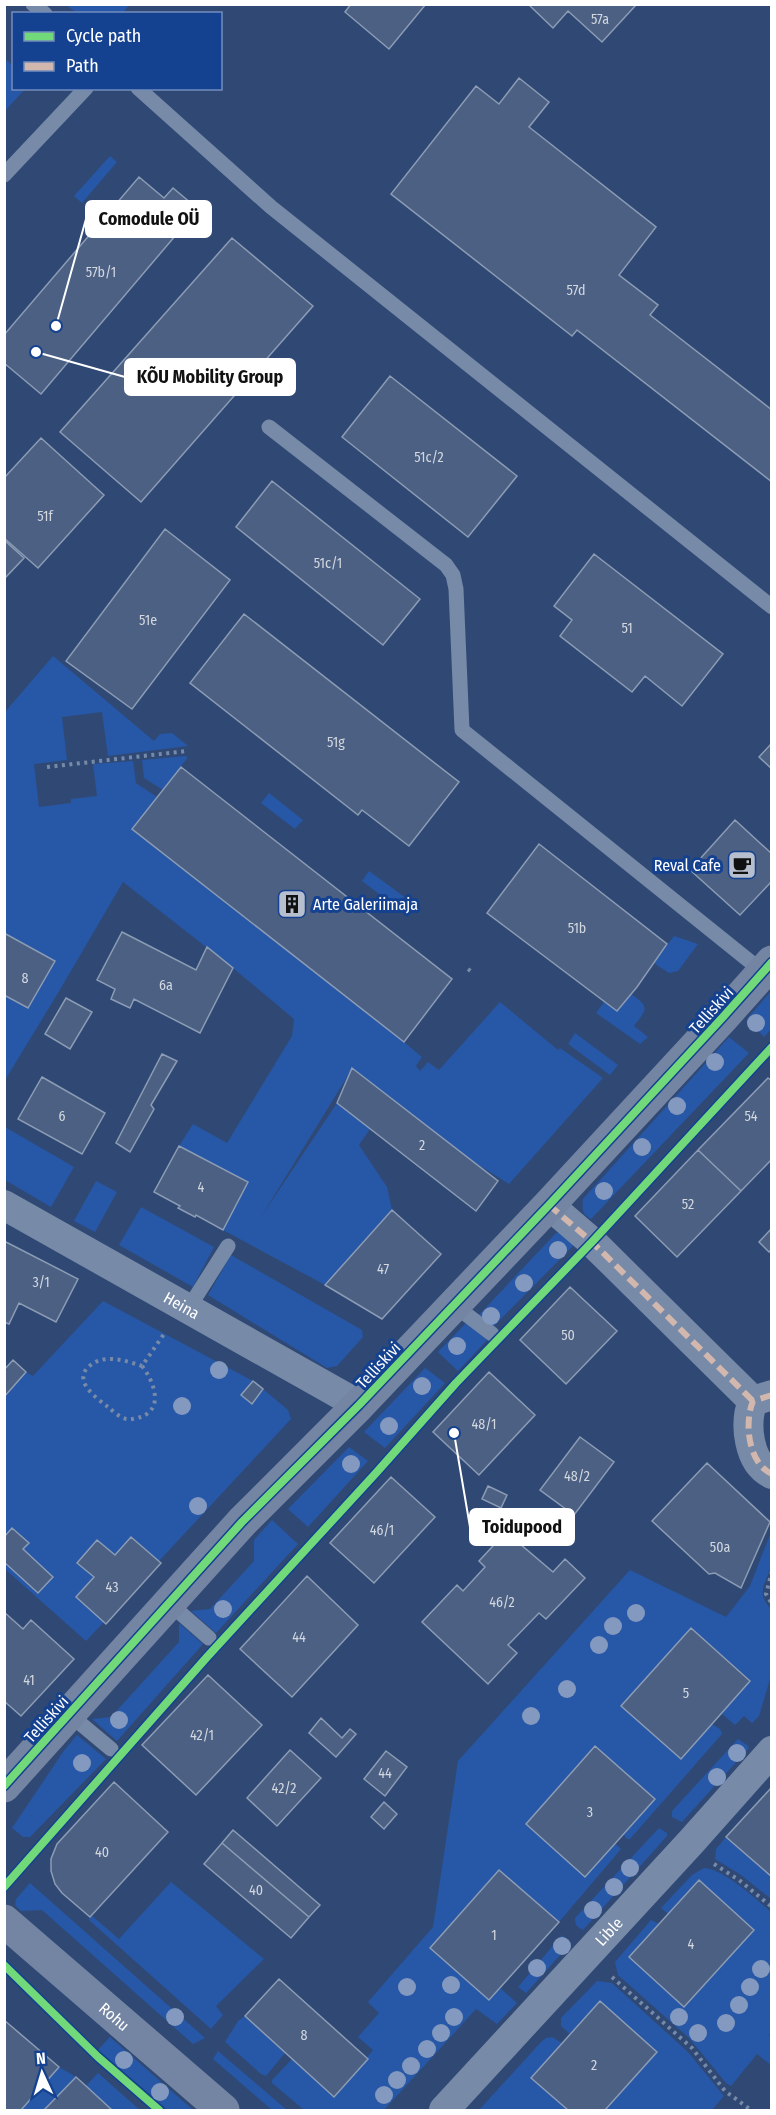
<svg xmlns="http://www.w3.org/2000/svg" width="776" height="2115" font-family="'Fira Sans Condensed',sans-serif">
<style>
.green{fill:#2757a7}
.building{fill:#4b6082;stroke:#8c9cb5;stroke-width:1.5}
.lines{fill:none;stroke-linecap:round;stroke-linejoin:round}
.path{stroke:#778aa7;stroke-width:4;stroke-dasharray:3 4.5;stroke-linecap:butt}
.lane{stroke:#778aa7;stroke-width:15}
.street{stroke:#778aa7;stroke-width:30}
.secondary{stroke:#7485a3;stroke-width:33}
.quiet{stroke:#d1b7ad;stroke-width:6;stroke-dasharray:12 6;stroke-linecap:butt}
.cycleway-casing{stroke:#144190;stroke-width:11}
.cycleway{stroke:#71d979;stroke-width:8}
.tree{fill:#8399bf}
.labels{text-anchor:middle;stroke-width:6;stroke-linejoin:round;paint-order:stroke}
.number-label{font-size:14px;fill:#d2d7e0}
.poi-label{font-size:16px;fill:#fff;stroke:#144190;text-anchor:end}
.street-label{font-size:16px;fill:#fff;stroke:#144190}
.leader{fill:none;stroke:#fff;stroke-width:2}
.callout-dot{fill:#fff;stroke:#144190;stroke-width:2}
.callout{fill:#fff;stroke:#fff;stroke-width:2}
.callout-label{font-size:18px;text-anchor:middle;font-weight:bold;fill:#111}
</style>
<rect width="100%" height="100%" fill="#304974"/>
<path class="green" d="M66 5H129L123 13H77Z
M5 59 13 66 14 88 25 89 5 111Z
M110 156 117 162 82 203 74 196Z
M53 656 154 741 160 734 172 733 188 746 108 756 102 712 62 717 67 760 34 764 39 807 71 803V799L97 796 93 764 133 761 136 783 157 797 132 829 404 1042 422 1057 416 1066 420 1071 428 1062 439 1070 500 1002 558 1050 560 1048 603 1078 509 1184 474 1162 352 1069 261 1217 337 1103 370 1129 359 1145 387 1187 392 1210 325 1285 223 1230 248 1182 179 1146 193 1124 227 1143 292 1036 294 1019 233 968 123 882 58 993 5 1080V995L28 1008 55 961 5 933V712Z
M185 756 188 757 163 790 144 778 142 760Z
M269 793 303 820 295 829 261 803Z
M369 871 410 901 402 911 362 881Z
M674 936 698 944 678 971 669 973 654 963Z
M771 991V1029L764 1037 747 1019Z
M631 994C650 1007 647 1009 634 1026L648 1037 640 1044 596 1013 604 1002 617 1011Z
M575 1033 618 1065 610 1075 568 1044Z
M729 1037 749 1053 591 1219C582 1214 582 1209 583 1199Z
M5 1127 74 1167 51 1207 5 1180Z
M96 1181 117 1192 95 1232 74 1221Z
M141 1207 214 1247 193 1287 119 1245Z
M556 1233H563L577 1242 492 1328 477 1317Z
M231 1255 362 1330 363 1337 337 1366 327 1368 208 1295Z
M103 1301 253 1381 241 1395 252 1403 263 1389 288 1410 291 1419 159 1561 132 1537 115 1555 97 1540 77 1563 94 1577 76 1597 104 1622 86 1641 5 1569V1562L38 1593 53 1577 23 1549 29 1543 13 1528 5 1537V1397L26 1372 33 1376Z
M467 1322 487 1340 458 1371 438 1352Z
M425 1368 445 1383 385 1448 364 1432Z
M349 1447 368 1461 308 1527 288 1509Z
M272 1520 298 1544 216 1633 191 1611 210 1609 254 1561V1540Z
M771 1532C771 1542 772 1551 771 1561 770 1582 753 1589 771 1609V1676L759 1716 752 1723 744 1716 735 1725 721 1713 750 1680 691 1628 622 1706 712 1724 720 1729 722 1734 630 1839H627L623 1834 595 1747 526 1824 585 1877 615 1843 621 1849 559 1922 499 1870 430 1947 489 2000 500 1988 517 2003 497 2024 476 2009 384 2110H304L272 2083V2080L292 2059 334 2097 337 2094 373 2050 358 2037 379 2013 368 2002 433 1927 458 1761 630 1570 726 1617 750 1586Z
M179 1623 203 1644 117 1741 92 1719 111 1717 179 1642Z
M77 1735 106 1759 30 1837H23L12 1828 63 1752Z
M738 1739 747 1745 749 1748 682 1822 672 1817V1811Z
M659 1828 667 1833V1836L583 1930C577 1927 575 1925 575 1918Z
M726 1837 771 1877V1899L741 1875 715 1859 716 1849Z
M704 1868C724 1869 756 1899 771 1912L772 2030 769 2035 771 2038V2065L757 2054 731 2086 726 2083 689 2038 618 1975 615 1962 651 1920 659 1924 629 1957 684 2007 754 1930 668 1914 661 1908 692 1875Z
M171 1882 264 1959 216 2006 223 2015 211 2029 89 1920 91 1915 119 1939Z
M30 1883 205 2038 193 2044 42 1910 21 1911 15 1905 16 1899Z
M562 1935 571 1943 526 1993 518 1987Z
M597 1981 612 1983 688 2052 724 2096 712 2110H605L657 2052 600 2001 570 2034 561 2026V2018Z
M245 2016 285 2053 266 2076 261 2074 225 2042 238 2021Z
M110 2037 193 2110H168L98 2050Z
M552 2037 562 2043 532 2078 568 2110H479L542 2041 546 2038Z
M218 2051 287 2110H272L213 2059Z
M59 2067 76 2077 44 2110H21Z
M98 2073 140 2110H112L86 2086Z"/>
<path class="building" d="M351 4H426L389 49 345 12Z
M528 4H635L636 5 602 42 568 11 553 28Z
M519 78 549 102 529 127 656 227 619 275 658 305 650 315 772 410V482L577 330 572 336 391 194 476 86 499 104Z
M139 177 164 198 173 188 198 209 41 394 4 363V335Z
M232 238 313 306 141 502 60 432Z
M390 376 517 476 468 537 342 437Z
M41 438 104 495 38 568 4 538V478Z
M272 481 420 599 383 645 236 527Z
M165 529 230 580 132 709 66 661Z
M4 540 24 558 4 579Z
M594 554 723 654 682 706 645 676 632 692 560 636 572 620 554 606Z
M244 614 459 782 409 846 362 810 358 815 190 683Z
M772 743V769L759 757Z
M181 767 452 979 404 1042 132 829Z
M735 820 772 854V881L740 915 690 870Z
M539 844 667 944 637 987 617 1011 487 913Z
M122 932 196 970 207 947 233 968 200 1033 134 999 130 1008 111 999 115 989 97 980Z
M4 933 55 961 28 1008 4 995Z
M66 998 92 1012 70 1049 45 1034Z
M162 1054 177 1061 151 1105 154 1109 130 1152 116 1143Z
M352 1068 498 1181 476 1211 337 1103Z
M42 1077 105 1113 82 1154 18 1119Z
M768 1078 772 1081V1159L741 1191 698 1150Z
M179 1146 248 1182 223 1230 196 1215 195 1217 178 1208 180 1206 154 1192Z
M698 1150 741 1191 677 1257 635 1216Z
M392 1210 441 1254 382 1319 325 1285Z
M772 1228V1249L769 1252 759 1242Z
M4 1241 78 1279 56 1322 19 1303 9 1324 4 1322Z
M570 1287 617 1331 566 1384 520 1340Z
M13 1360 26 1372 4 1397V1370Z
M489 1372 535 1415 479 1475 433 1432Z
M253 1381 263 1389 252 1404 241 1395Z
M580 1437 614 1462 574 1515 540 1490Z
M707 1463 770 1522 741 1588 715 1573 709 1574 652 1521Z
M391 1477 435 1517 374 1583 330 1543Z
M488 1486 507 1495 501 1508 482 1499Z
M12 1528 29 1543 23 1549 53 1577 38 1593 4 1562V1537Z
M506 1532 553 1572 565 1559 585 1578 546 1619 539 1613 508 1645 517 1653 488 1684 422 1622 457 1585 463 1591 485 1567 479 1561Z
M131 1537 161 1563 106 1624 76 1597 94 1577 77 1563 97 1540 115 1555Z
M307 1576 358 1625 292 1697 240 1649Z
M4 1612 23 1629 31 1620 74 1659 21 1716 4 1701Z
M691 1628 750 1681 681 1759 621 1706Z
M208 1675 262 1725 196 1795 142 1745Z
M321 1718 342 1738 350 1729 356 1734 336 1757 309 1733Z
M595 1746 655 1799 585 1877 526 1824Z
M290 1750 321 1778 277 1826 247 1798Z
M386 1751 407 1767 385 1796 364 1779Z
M114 1782 168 1832 90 1917 62 1893 55 1884 51 1871V1859L57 1844Z
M772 1787V1877L726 1837Z
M384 1802 397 1814 384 1829 371 1817Z
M233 1830 320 1905 309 1917 222 1843Z
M222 1843 309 1917 291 1938 204 1864Z
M499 1870 559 1922 489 2000 430 1948Z
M699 1880 754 1930 684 2007 629 1957Z
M279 1979 368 2059 334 2097 245 2016Z
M600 2001 657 2052 605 2110H568L531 2078Z
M4 2020 59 2067 21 2110H4Z
M76 2077 86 2086 112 2110H44Z"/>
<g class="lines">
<path class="path" d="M47 767 187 751
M468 969 472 972
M142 1366C153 1380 165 1408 141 1417 137 1418 131 1420 127 1419 120 1418 113 1411 108 1407 95 1397 70 1379 92 1364 106 1354 127 1361 142 1366L164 1334
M772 1571 766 1594 772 1604
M714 1864 739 1880 772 1907
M612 1977 692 2048 725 2091 751 2110"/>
<path class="lane" d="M33 4 45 14
M138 88 271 207 772 607
M4 175 86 88
M269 427 446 565 453 575 456 589 462 730 763 972
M454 1305 492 1334
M188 1309 228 1246
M169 1603 209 1638
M69 1714 111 1749"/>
<g class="street">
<path id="s1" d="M4 1205 359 1405"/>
<path d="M549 1205 592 1242 753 1401"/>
<path d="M772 1395 753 1401C744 1423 748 1463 772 1474"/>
<path id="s2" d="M444 2110 691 1842 772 1751"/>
</g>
<g class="secondary">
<path d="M4 1786 242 1522 359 1405 549 1205 723 1017 772 962"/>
<path id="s3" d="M4 1921 223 2110"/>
</g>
<path class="quiet" d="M549 1205 592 1242 753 1401
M772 1395 753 1401C744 1423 748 1463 772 1474"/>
<g class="cycleway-casing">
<path id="cycleway" d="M4 1786 242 1522 359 1405 549 1205 723 1017 772 962
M4 1887 207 1657 376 1473 456 1383 592 1242 772 1047
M4 1965 98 2057 159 2110"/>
</g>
<use href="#cycleway" class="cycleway"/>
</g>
<g class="tree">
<circle cx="756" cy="1023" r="9"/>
<circle cx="715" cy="1062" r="9"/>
<circle cx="677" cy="1106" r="9"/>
<circle cx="642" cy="1147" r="9"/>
<circle cx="604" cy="1191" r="9"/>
<circle cx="558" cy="1250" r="9"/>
<circle cx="524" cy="1283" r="9"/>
<circle cx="491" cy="1316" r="9"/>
<circle cx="457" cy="1346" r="9"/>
<circle cx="219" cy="1370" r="9"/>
<circle cx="422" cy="1386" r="9"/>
<circle cx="182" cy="1406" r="9"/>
<circle cx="389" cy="1426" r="9"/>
<circle cx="351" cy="1464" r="9"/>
<circle cx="198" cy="1506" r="9"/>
<circle cx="223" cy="1609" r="9"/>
<circle cx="636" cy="1613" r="9"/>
<circle cx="613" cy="1626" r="9"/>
<circle cx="599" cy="1645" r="9"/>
<circle cx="567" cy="1689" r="9"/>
<circle cx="531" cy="1716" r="9"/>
<circle cx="119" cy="1720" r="9"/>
<circle cx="737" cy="1753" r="9"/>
<circle cx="82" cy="1763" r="9"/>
<circle cx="717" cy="1777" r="9"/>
<circle cx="630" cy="1868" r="9"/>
<circle cx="614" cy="1887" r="9"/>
<circle cx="593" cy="1910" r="9"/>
<circle cx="562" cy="1946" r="9"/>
<circle cx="537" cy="1968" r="9"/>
<circle cx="761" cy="1969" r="9"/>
<circle cx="451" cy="1985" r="9"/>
<circle cx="407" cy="1987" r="9"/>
<circle cx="750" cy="1987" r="9"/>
<circle cx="739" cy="2005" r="9"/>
<circle cx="175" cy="2017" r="9"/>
<circle cx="454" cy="2017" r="9"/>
<circle cx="679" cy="2017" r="9"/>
<circle cx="726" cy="2023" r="9"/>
<circle cx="441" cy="2033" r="9"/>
<circle cx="698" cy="2033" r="9"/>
<circle cx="427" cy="2049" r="9"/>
<circle cx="124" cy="2060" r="9"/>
<circle cx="411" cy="2066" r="9"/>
<circle cx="397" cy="2080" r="9"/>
<circle cx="160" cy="2092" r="9"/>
<circle cx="384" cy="2095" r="9"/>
</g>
<defs>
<g id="cafe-square" transform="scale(1.5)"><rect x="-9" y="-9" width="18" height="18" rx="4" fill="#b7bfce" stroke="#144190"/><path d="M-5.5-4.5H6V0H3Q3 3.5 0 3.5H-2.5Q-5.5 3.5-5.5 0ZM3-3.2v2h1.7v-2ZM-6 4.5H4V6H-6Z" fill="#111"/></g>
<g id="building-square" transform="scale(1.5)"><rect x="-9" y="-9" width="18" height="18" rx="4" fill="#b7bfce" stroke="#144190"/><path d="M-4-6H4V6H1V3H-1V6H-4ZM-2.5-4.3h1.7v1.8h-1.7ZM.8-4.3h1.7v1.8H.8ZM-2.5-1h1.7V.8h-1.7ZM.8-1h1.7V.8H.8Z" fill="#111"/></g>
</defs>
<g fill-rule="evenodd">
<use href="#cafe-square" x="742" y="865"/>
<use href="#building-square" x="292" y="904"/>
</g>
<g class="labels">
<g class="number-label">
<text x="600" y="24">57a</text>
<text x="101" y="277">57b/1</text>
<text x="576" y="295">57d</text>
<text x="429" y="462">51c/2</text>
<text x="45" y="521">51f</text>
<text x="328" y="568">51c/1</text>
<text x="148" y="625">51e</text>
<text x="627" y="633">51</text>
<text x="336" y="747">51g</text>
<text x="577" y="933">51b</text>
<text x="25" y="983">8</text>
<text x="166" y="990">6a</text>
<text x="62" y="1121">6</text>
<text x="751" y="1121">54</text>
<text x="422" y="1150">2</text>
<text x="201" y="1192">4</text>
<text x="688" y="1209">52</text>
<text x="383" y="1274">47</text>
<text x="41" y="1287">3/1</text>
<text x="568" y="1340">50</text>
<text x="484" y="1429">48/1</text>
<text x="577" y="1481">48/2</text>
<text x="382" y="1535">46/1</text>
<text x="720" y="1552">50a</text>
<text x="112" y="1592">43</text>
<text x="502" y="1607">46/2</text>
<text x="299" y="1642">44</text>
<text x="29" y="1685">41</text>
<text x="686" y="1698">5</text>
<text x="202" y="1740">42/1</text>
<text x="385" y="1778">44</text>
<text x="284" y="1793">42/2</text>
<text x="590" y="1817">3</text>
<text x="102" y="1857">40</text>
<text x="256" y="1895">40</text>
<text x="494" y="1940">1</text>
<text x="691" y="1949">4</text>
<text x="304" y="2040">8</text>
<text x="594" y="2070">2</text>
</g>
<g class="poi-label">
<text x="721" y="871">Reval Cafe</text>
<text x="313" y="910" text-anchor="start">Arte Galeriimaja</text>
</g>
<g class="street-label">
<text transform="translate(711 1010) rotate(-48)" y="6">Telliskivi</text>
<text dy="6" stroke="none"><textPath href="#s1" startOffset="204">Heina</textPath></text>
<text transform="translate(378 1365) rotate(-47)" y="6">Telliskivi</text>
<text transform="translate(46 1719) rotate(-48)" y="6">Telliskivi</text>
<text dy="6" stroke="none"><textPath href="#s2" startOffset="243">Lible</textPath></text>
<text dy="6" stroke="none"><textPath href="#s3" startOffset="146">Rohu</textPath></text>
</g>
</g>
<path class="leader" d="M56 326L86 219M36 352L125 377M454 1433L470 1527"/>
<g class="callout-dot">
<circle cx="56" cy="326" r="6"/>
<circle cx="36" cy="352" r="6"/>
<circle cx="454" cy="1433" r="6"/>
</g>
<g class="callout">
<rect x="86" y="201" width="125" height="36" rx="6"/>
<rect x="125" y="359" width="170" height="36" rx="6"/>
<rect x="470" y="1509" width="104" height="36" rx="6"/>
</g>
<g class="callout-label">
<text x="149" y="225">Comodule OÜ</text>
<text x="210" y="383">KÕU Mobility Group</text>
<text x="522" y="1533">Toidupood</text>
</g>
<rect width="776" height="2115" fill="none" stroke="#ffffff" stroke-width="12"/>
<rect x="12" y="12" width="210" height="78" fill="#144190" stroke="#728dbc" stroke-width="1.5"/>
<rect x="24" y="32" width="30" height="9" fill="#71d979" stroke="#728dbc" stroke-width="1.5"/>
<text x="66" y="42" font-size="18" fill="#ffffff">Cycle path</text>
<rect x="24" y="62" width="30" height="9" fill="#d1b7ad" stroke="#728dbc" stroke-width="1.5"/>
<text x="66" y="72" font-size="18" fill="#ffffff">Path</text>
<g transform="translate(42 2073) rotate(356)" stroke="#144190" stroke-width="4.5" paint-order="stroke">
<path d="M0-4.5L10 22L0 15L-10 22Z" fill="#ffffff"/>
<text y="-9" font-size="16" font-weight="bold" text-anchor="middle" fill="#ffffff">N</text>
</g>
</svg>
